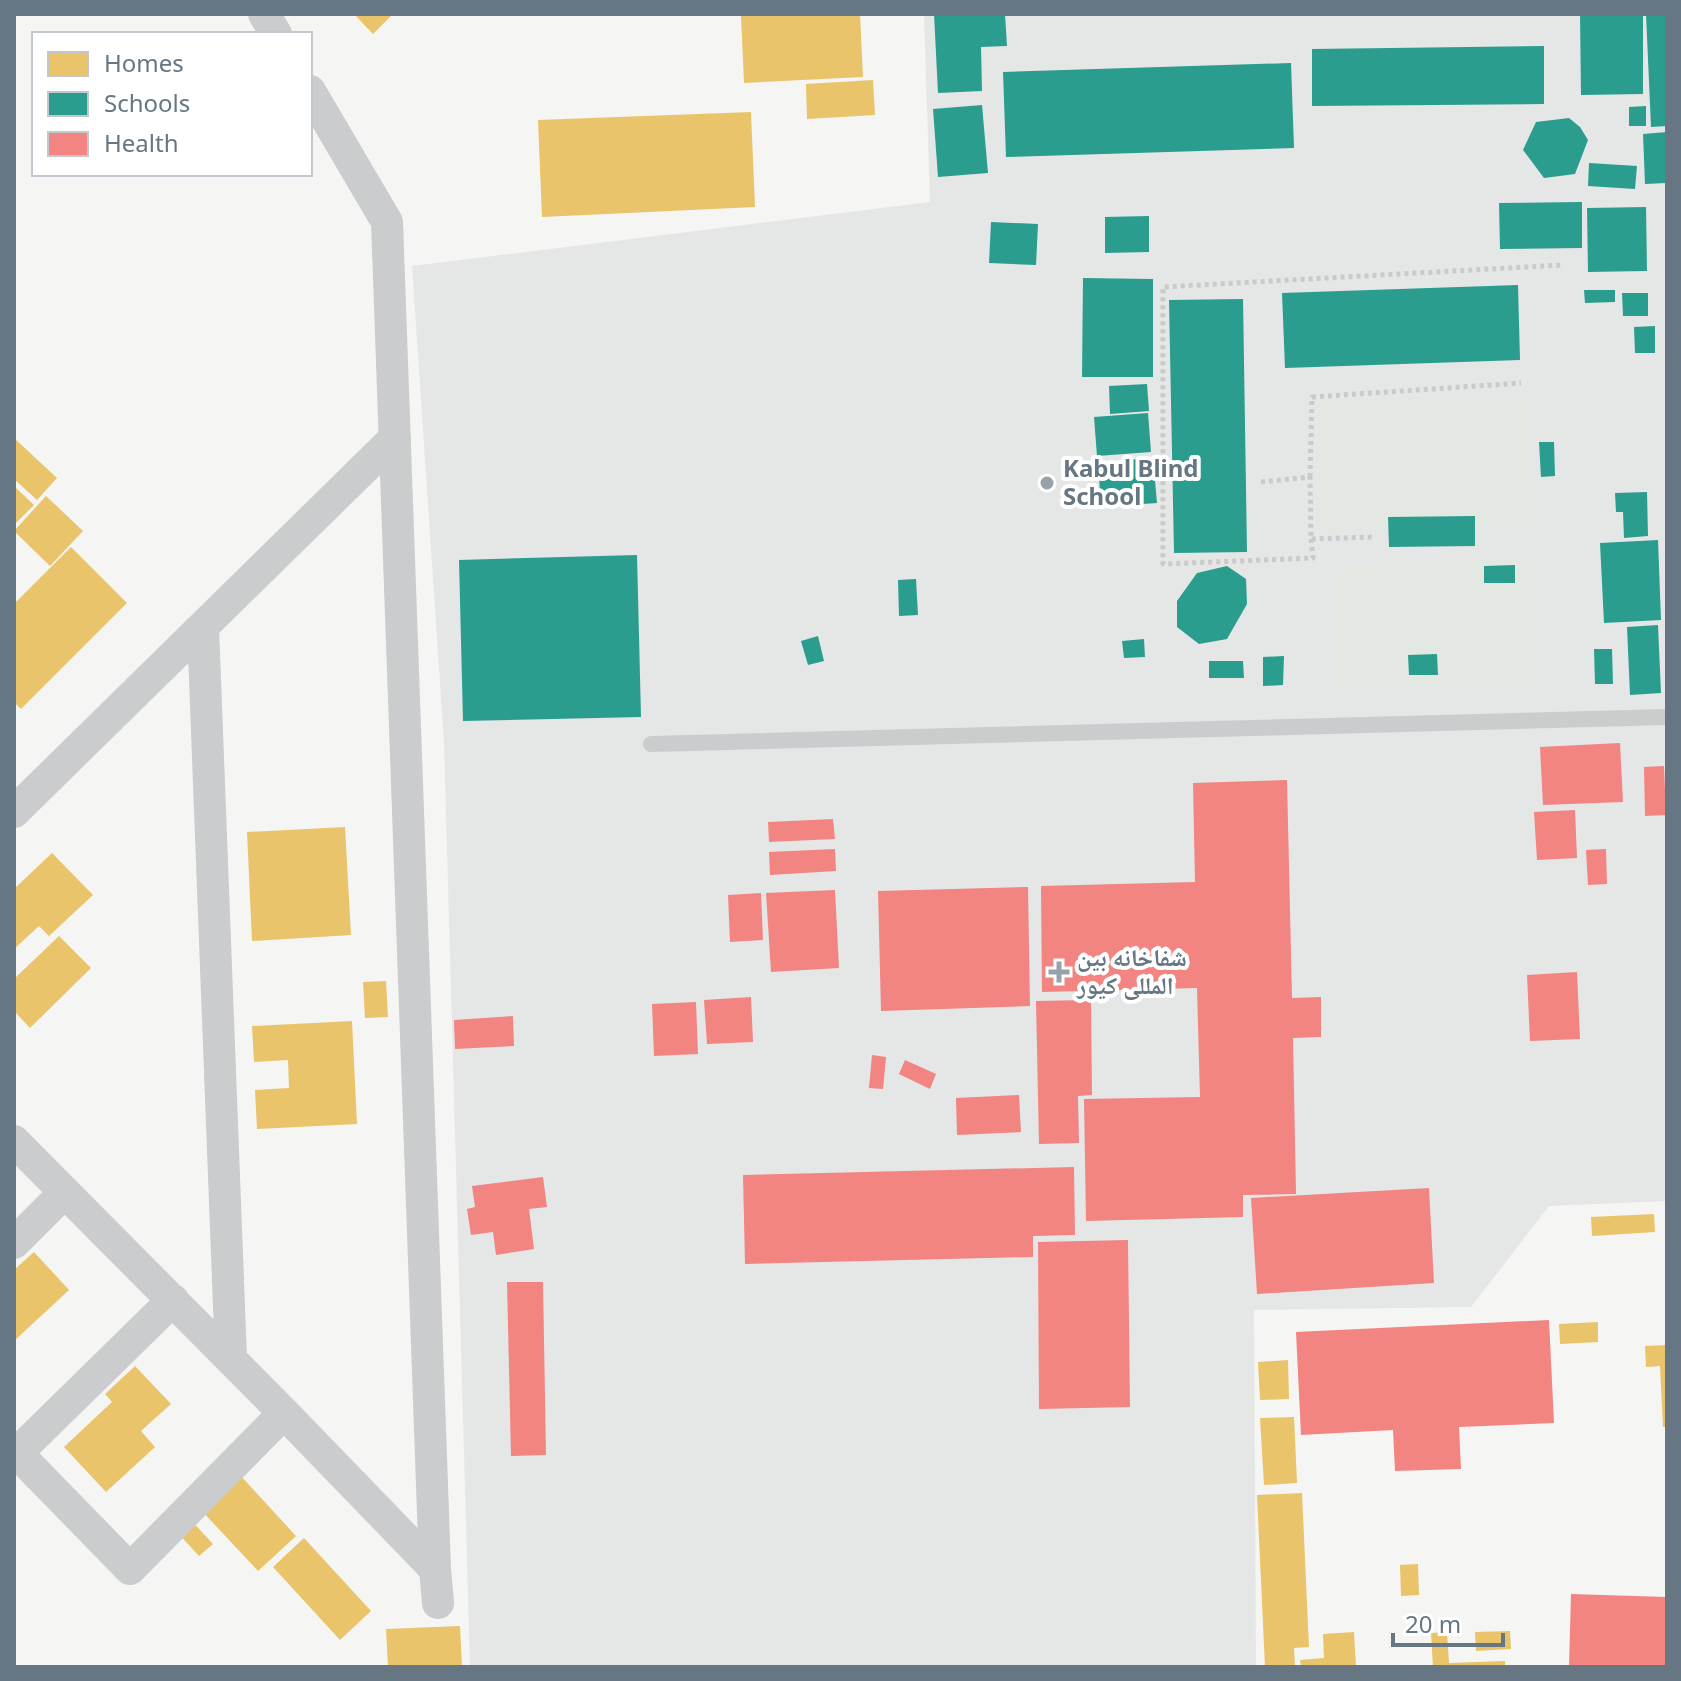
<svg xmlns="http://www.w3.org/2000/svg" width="1681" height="1681" font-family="'Noto Sans','Noto Naskh Arabic',sans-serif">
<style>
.built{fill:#e5e6e6}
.green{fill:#e4e8e2}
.homes{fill:#e9c46a}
.schools{fill:#2a9d8f}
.health{fill:#f28482}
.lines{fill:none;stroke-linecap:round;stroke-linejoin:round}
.path{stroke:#c9caca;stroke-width:5;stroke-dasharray:4 4;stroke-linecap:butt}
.service{stroke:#cacccd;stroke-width:16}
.minor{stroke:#cacccd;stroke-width:32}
.poi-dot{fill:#98a2aa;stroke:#fff;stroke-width:3}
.labels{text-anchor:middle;stroke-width:8;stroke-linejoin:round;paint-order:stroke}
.poi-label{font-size:24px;font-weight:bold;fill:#667682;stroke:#fff;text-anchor:start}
</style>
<rect width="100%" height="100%" fill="#f5f5f4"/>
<path class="built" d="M924 14H1667V1201L1549 1206 1471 1307 1254 1310 1256 1667H470L444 742 412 266 930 202Z"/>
<path class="green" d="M1529 395 1532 527 1321 533 1318 401Z
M1534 558 1536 687 1332 689 1337 566Z"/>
<path class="homes" d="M354 14H393L373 34Z
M777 14H860L863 77 744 83 741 16Z
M873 80 875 115 807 119 806 84Z
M751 112 755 207 542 217 538 120Z
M14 438 57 478 37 500 14 479Z
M14 486 34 505 14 525Z
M46 496 83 531 50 566 14 531Z
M71 547 127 603 21 709 14 702V604Z
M345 827 351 935 252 941 247 832Z
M52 853 93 895 49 936 39 926 14 949V889Z
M59 936 91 968 30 1028 14 1011V979Z
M386 981 388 1017 365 1018 363 982Z
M352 1021 357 1124 257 1129 255 1090 289 1088 288 1060 254 1062 252 1026Z
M1654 1214 1655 1232 1592 1236 1591 1217Z
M34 1252 69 1290 14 1341V1270Z
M1598 1322V1342L1560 1344 1559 1324Z
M1667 1345V1427H1663L1660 1366 1646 1367 1645 1346Z
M1288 1360 1289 1399 1260 1400 1258 1362Z
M135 1366 171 1404 141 1431 155 1447 106 1492 64 1447 112 1402 105 1394Z
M1294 1417 1297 1483 1264 1485 1260 1418Z
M240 1475 296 1536 258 1571 201 1510Z
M1302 1493 1309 1647 1294 1648 1295 1667H1265L1257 1495Z
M188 1517 213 1544 199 1556 175 1530Z
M304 1538 371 1611 340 1640 273 1567Z
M1418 1564 1419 1595 1401 1596 1400 1565Z
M460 1626 462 1667H388L386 1629Z
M1510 1631 1511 1649 1476 1651 1475 1632Z
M1354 1632 1356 1667H1301L1300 1660 1324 1658 1323 1634Z
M1447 1632 1449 1663 1505 1661V1667H1433L1431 1633Z"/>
<path class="schools" d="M934 14H1005L1007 46 981 47 982 91 938 93Z
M1580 14H1643V94L1581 95Z
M1646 14H1667V126L1651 127Z
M1544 46V104L1312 106V49Z
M1291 63 1294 148 1006 157 1003 72Z
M982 105 988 173 938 177 933 109Z
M1646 106V126H1629V107Z
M1569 118 1580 127 1588 140 1575 174 1544 178 1523 150 1536 122Z
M1667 132V183L1645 184 1643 134Z
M1589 163 1637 166 1635 189 1588 186Z
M1582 202V248L1500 249 1499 203Z
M1646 207 1647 271 1588 272 1587 208Z
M1149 216V252L1105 253V217Z
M991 222 1038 224 1036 265 989 263Z
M1083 278 1153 279V377H1082Z
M1518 285 1520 360 1285 368 1282 293Z
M1584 290H1615V302L1585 303Z
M1622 293H1648V316H1623Z
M1243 299 1247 552 1174 553 1169 300Z
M1655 326V353H1635L1634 327Z
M1147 384 1149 411 1110 414 1109 386Z
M1148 413 1151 452 1097 456 1094 417Z
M1539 442H1554L1555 476 1541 477Z
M1153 458 1157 503 1101 507 1098 462Z
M1647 492 1648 536 1624 538 1623 512H1616L1615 493Z
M1475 516V546L1389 547 1388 517Z
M1658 540 1661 620 1604 623 1600 543Z
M637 555 641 717 463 721 459 560Z
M1515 565V583H1484V566Z
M1227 566 1246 579 1247 604 1227 639 1199 644 1177 627V601L1197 573Z
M916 579 918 615 899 616 898 580Z
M1658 625 1661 693 1630 695 1627 627Z
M818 636 824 661 808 665 801 641Z
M1144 639 1145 657 1124 658 1122 641Z
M1594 649H1612L1613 684H1595Z
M1437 654 1438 675H1409L1408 655Z
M1284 656 1283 685 1263 686V657Z
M1209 661H1243L1244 678H1209Z"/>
<path class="health" d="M1620 743 1623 802 1543 805 1540 747Z
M1664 766 1666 815 1645 816 1644 767Z
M1287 780 1292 998 1321 997V1037L1293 1038 1296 1194 1243 1195V1217L1086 1221 1084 1099 1200 1097 1197 988 1042 992 1041 886 1195 882 1193 783Z
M1575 810 1577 858 1537 860 1534 812Z
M833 819 835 839 769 842 768 822Z
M835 849 836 871 770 875 769 852Z
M1606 849 1607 884 1588 885 1586 850Z
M1028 887 1030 1006 881 1011 878 891Z
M835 890 839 968 771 972 766 893Z
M761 893 763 940 730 942 728 895Z
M1577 972 1580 1039 1530 1041 1527 975Z
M751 997 753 1042 707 1044 704 1000Z
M1091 1000 1092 1095 1078 1096 1079 1143 1039 1144 1036 1001Z
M696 1002 698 1054 654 1056 652 1004Z
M513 1016 514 1046 455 1049 454 1020Z
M872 1055 886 1057 883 1089 869 1088Z
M905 1060 936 1074 930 1089 899 1074Z
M1019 1095 1021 1132 957 1135 956 1098Z
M1074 1167 1075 1235 1033 1236V1257L745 1264 743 1175Z
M543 1177 547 1207 529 1209 534 1249 496 1255 493 1232 471 1235 467 1209 475 1207 472 1186Z
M1429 1188 1434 1283 1257 1294 1251 1198Z
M1128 1240 1130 1407 1039 1409 1038 1242Z
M507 1282H543L546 1455 511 1456Z
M1549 1320 1554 1423 1459 1427 1461 1469 1395 1471 1393 1430 1301 1435 1296 1332Z
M1571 1594 1667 1597V1667H1569Z"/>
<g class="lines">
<path class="path" d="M1310 477 1312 397 1521 383
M1261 482 1310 477 1311 539 1373 537
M1311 539 1313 558 1163 564V287L1563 265"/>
<path class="service" d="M651 744 1667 717"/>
<path class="minor" d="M264 14 276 34
M310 91 387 222 435 1569 438 1603
M203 627 231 1359
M14 812 395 438
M14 1141 284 1413 130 1569 14 1450
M14 1243 65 1192
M284 1413 435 1569
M17 1453 173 1300"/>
</g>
<g class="poi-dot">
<circle cx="1047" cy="483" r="8"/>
<path d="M1055 960h8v8h8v8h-8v8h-8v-8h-8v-8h8z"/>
</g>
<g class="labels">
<g class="poi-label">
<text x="1063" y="477">Kabul Blind<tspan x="1063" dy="28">School</tspan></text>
<text x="1077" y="966">شفاخانه بین<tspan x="1077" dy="28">المللی کیور</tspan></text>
</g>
</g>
<rect width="1681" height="1681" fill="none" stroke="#667682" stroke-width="32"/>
<rect x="32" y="32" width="280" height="144" fill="#ffffff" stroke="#c2c8cd" stroke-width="2"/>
<rect x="48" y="52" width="40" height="24" fill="#e9c46a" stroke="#c2c8cd" stroke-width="2"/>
<text x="104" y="72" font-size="24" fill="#667682">Homes</text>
<rect x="48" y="92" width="40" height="24" fill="#2a9d8f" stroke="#c2c8cd" stroke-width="2"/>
<text x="104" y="112" font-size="24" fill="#667682">Schools</text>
<rect x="48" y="132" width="40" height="24" fill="#f28482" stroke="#c2c8cd" stroke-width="2"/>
<text x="104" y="152" font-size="24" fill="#667682">Health</text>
<path d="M1393 1633v12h110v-12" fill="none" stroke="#667682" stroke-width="4"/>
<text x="1405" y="1633" font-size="24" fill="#667682" stroke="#ffffff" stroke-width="6" paint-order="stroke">20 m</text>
</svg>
